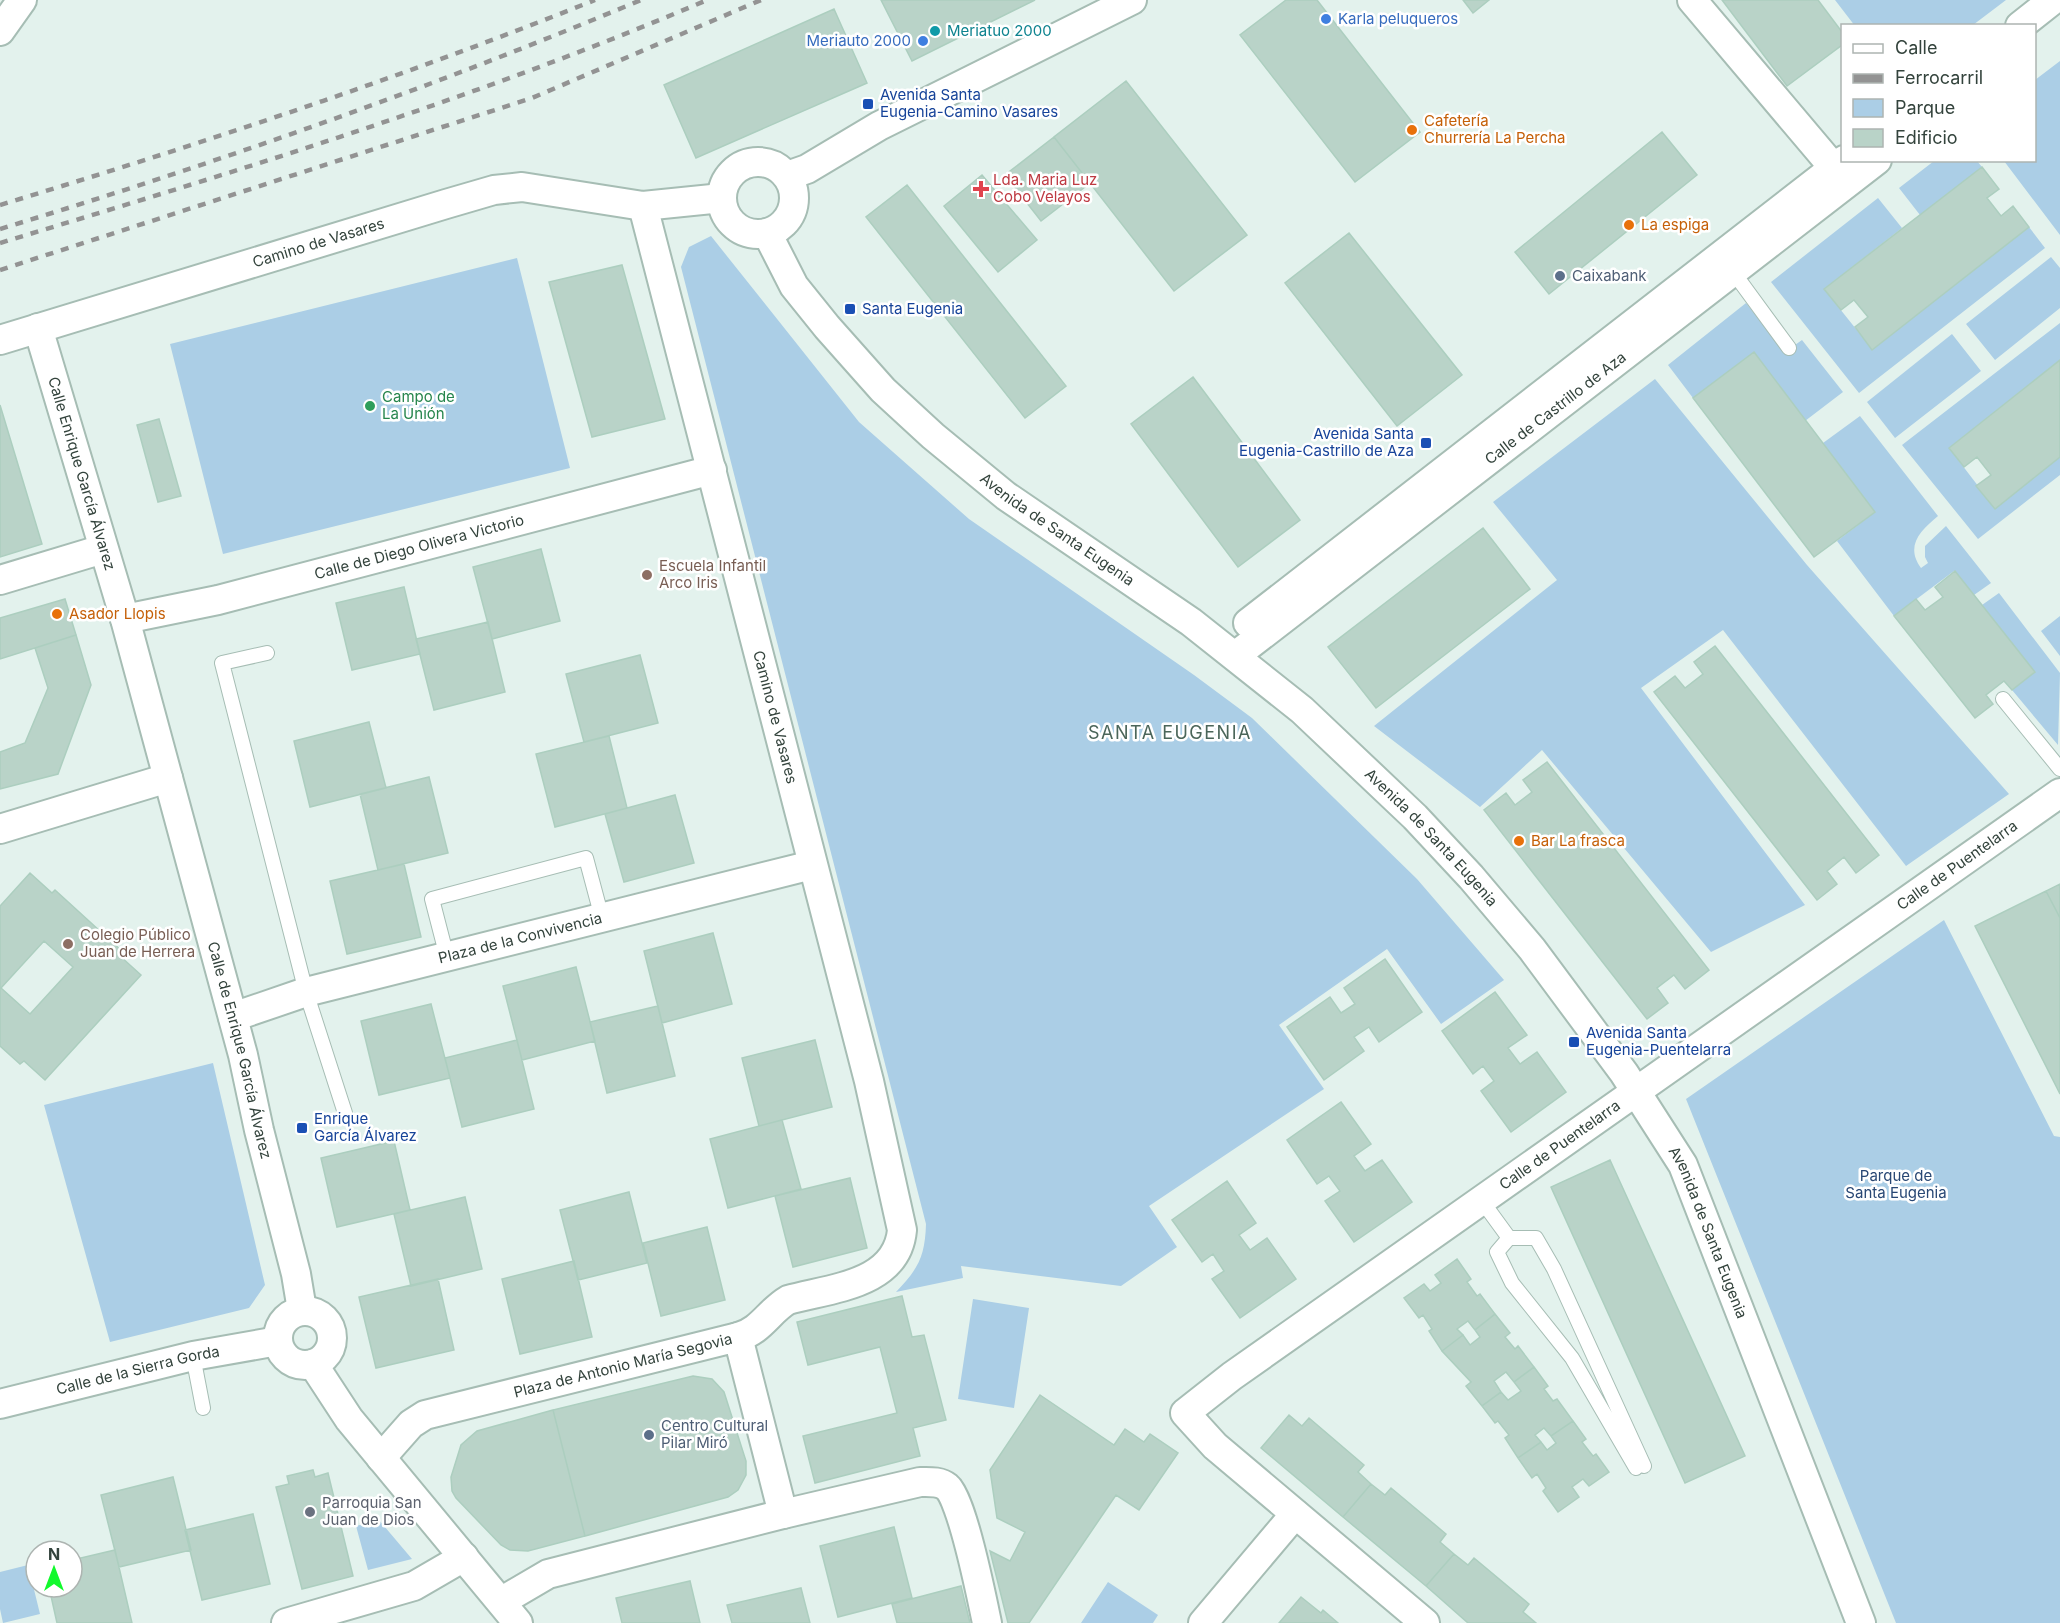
<svg xmlns="http://www.w3.org/2000/svg" width="2060" height="1623" font-family="Inter,sans-serif">
<style>
.green{fill:#abcee6}
.building{fill:#b9d3c8;stroke:#accebf;stroke-width:1.5;fill-rule:evenodd}
.lines{fill:none;stroke-linecap:round;stroke-linejoin:round}
.lane-casing{stroke:#a6bdb4;stroke-width:16}
.street-casing{stroke:#a6bdb4;stroke-width:32}
.lane{stroke:#fff;stroke-width:14}
.street{stroke:#fff;stroke-width:28}
.rail{stroke:#939393;stroke-width:4.5;stroke-dasharray:8 8;stroke-linecap:butt}
.shop-dot{fill:#3f7fe0;stroke:#fff;stroke-width:2}
.culture-dot{fill:#0f9aa8;stroke:#fff;stroke-width:2}
.transit-dot{fill:#1a4fb4;stroke:#fff;stroke-width:2}
.food-dot{fill:#e8710a;stroke:#fff;stroke-width:2}
.health-dot{fill:#e0444e;stroke:#fff;stroke-width:2}
.service-dot{fill:#5c6f8a;stroke:#fff;stroke-width:2}
.leisure-dot{fill:#2e9e5b;stroke:#fff;stroke-width:2}
.education-dot{fill:#8d6e63;stroke:#fff;stroke-width:2}
.worship-dot{fill:#6b7280;stroke:#fff;stroke-width:2}
.labels{text-anchor:middle;stroke-width:5;stroke-linejoin:round;paint-order:stroke}
.shop-label{font-size:15px;fill:#366cbe;stroke:#fff;text-anchor:start}
.culture-label{font-size:15px;fill:#0d838f;stroke:#fff;text-anchor:start}
.transit-label{font-size:15px;fill:#164399;stroke:#fff;text-anchor:start}
.food-label{font-size:15px;fill:#c56008;stroke:#fff;text-anchor:start}
.health-label{font-size:15px;fill:#be3a42;stroke:#fff;text-anchor:start}
.street-label{font-size:15px;fill:#33433c;stroke:#fff}
.service-label{font-size:15px;fill:#4e5e75;stroke:#fff;text-anchor:start}
.leisure-label{font-size:15px;fill:#27864d;stroke:#fff;text-anchor:start}
.education-label{font-size:15px;fill:#785e54;stroke:#fff;text-anchor:start}
.park-label{font-size:15px;fill:#284774;stroke:#fff}
.worship-label{font-size:15px;fill:#5b616d;stroke:#fff;text-anchor:start}
.quarter-label{font-size:18px;letter-spacing:1.5px;fill:#4b665a;stroke:#fff}
</style>
<rect width="100%" height="100%" fill="#e3f2ed"/>
<path class="green" d="M1835 0H2006L1973 25 1855 26Z
M2060 61V235L2004 161 2034 160 2035 80Z
M1934 161H1977L1982 167 1920 215 1899 188Z
M1878 198 1902 228 1824 289 1872 349 2029 227 2045 248 1859 393 1771 282Z
M711 236 859 422 969 519 1194 675 1252 718 1417 879 1504 980 1441 1024 1387 949 1279 1025 1324 1089 1149 1206 1177 1247 1121 1286 961 1266 963 1278 896 1292C918 1269 925 1257 926 1224L681 267 689 247Z
M2051 257 2060 268V308L1995 360 1966 324Z
M517 258 570 468 223 554 170 344Z
M1746 303 1785 352 1802 340 1843 392 1805 421 1754 353 1693 398 1668 365Z
M2060 323V360L1949 448 1995 508 2060 457V475L1978 539 1902 445Z
M1952 334 1981 371 1895 438 1867 402Z
M1655 379 1807 565 2009 794 1906 866 1723 630 1641 688 1805 905 1711 952 1542 750 1480 807 1374 726 1557 580 1493 502Z
M1860 416 1938 516C1920 531 1905 546 1921 568L1928 563 1925 557V546L1946 526 1991 583 1974 595 1954 571 1894 616 1837 541 1875 512 1823 443Z
M1999 593 2060 673 2058 745 2012 690 2035 672 1982 605Z
M2060 616V656L2041 631Z
M1944 920 2054 1136 2060 1137V1623H1896L1686 1099Z
M213 1063 265 1285 249 1308 110 1342 44 1105Z
M973 1299 1029 1308 1014 1408 958 1399Z
M379 1520 412 1559 368 1570 356 1526Z
M28 1565 40 1614 3 1623 0 1609V1572Z
M1108 1582 1158 1615 1153 1623H1081Z"/>
<path class="building" d="M881 0H1035L912 61Z
M1286 0H1317L1420 132 1355 182 1240 35Z
M1463 0H1489L1473 13Z
M1722 0H1818L1842 32V45L1787 86Z
M834 9 867 83 696 158 664 85Z
M1126 81 1247 235 1174 291 1054 137Z
M1662 132 1697 175 1549 294 1515 252Z
M1054 137 1090 183 1041 221 1005 175Z
M1982 167 1999 189 1987 198 2001 216 2013 206 2029 227 1872 350 1855 327 1868 317 1854 300 1841 310 1824 289Z
M982 175 1037 240 998 272 944 206Z
M907 185 1066 386 1025 418 866 217Z
M1349 233 1462 375 1397 426 1285 283Z
M622 265 665 419 592 437 549 282Z
M1754 352 1875 512 1814 557 1693 398Z
M2060 360V457L1995 509 1976 486 1991 475 1977 457 1964 467 1949 448Z
M1193 377 1300 520 1238 567 1131 424Z
M0 405 42 544 0 557Z
M159 419 181 496 158 502 137 425Z
M1483 528 1530 589 1376 708 1328 647Z
M541 549 560 621 492 639 473 567Z
M1955 571 2035 672 2012 690 2004 681 1986 695 1993 704 1975 718 1894 616 1916 599 1925 610 1943 597 1935 587Z
M404 587 420 654 352 670 336 603Z
M65 599 76 635 0 659V618Z
M488 622 505 692 434 710 416 639Z
M76 635 91 685 58 774 0 789V752L25 743 48 688 35 648Z
M1715 646 1879 855 1856 873 1844 857 1827 871 1837 884 1817 900 1654 692 1675 676 1685 688 1703 674 1694 662Z
M640 655 658 723 584 742 566 674Z
M369 722 386 788 310 807 294 741Z
M609 736 627 808 555 827 536 754Z
M1547 762 1709 970 1685 989 1674 975 1657 988 1668 1003 1647 1019 1484 810 1506 793 1515 805 1532 792 1523 780Z
M429 777 448 853 378 870 360 794Z
M675 795 694 863 624 882 605 814Z
M404 864 421 937 347 954 330 881Z
M30 873 52 893 55 890 123 952 120 956 141 975 45 1080 24 1061 20 1064 0 1046V906ZM44 941 73 967 30 1014 1 988Z
M2060 884V918L2046 891Z
M2046 891 2060 918V1094L1975 926Z
M713 933 732 1004 662 1023 644 951Z
M1385 959 1422 1012 1379 1042 1369 1027 1354 1037 1364 1051 1324 1080 1287 1027 1330 997 1341 1013 1355 1004 1344 988Z
M576 967 595 1041 522 1060 503 986Z
M1495 992 1527 1035 1508 1048 1520 1064 1537 1052 1566 1092 1511 1132 1481 1091 1494 1081 1483 1066 1473 1074 1442 1031Z
M431 1004 450 1078 379 1095 361 1021Z
M658 1006 675 1076 607 1093 590 1022Z
M517 1040 534 1109 462 1127 445 1058Z
M815 1040 832 1107 759 1126 742 1058Z
M1341 1102 1371 1144 1354 1156 1365 1171 1382 1160 1412 1202 1354 1242 1325 1201 1340 1191 1329 1176 1317 1184 1287 1140Z
M782 1120 801 1189 728 1208 710 1139Z
M394 1141 410 1210 337 1227 321 1158Z
M1610 1160 1745 1456 1685 1483 1551 1187Z
M850 1178 867 1248 793 1267 775 1196Z
M1227 1181 1256 1223 1239 1235 1250 1250 1267 1238 1296 1279 1240 1318 1212 1279 1224 1271 1213 1254 1202 1262 1172 1220Z
M629 1192 647 1263 578 1280 560 1210Z
M465 1197 482 1269 411 1286 394 1214Z
M707 1227 725 1300 661 1316 643 1243Z
M1457 1259 1471 1279 1467 1282 1477 1296 1480 1294 1495 1314 1475 1330 1468 1321 1457 1329 1463 1335 1442 1351 1429 1331 1432 1329 1423 1315 1419 1318 1404 1298 1424 1284 1430 1291 1441 1283 1435 1275Z
M574 1261 592 1337 520 1354 502 1279Z
M438 1279 454 1350 376 1368 359 1297Z
M902 1296 912 1337 924 1335 946 1420 913 1428 920 1456 815 1483 803 1436 897 1413 880 1347 808 1365 797 1322Z
M1495 1314 1510 1333 1505 1337 1515 1349 1518 1346 1534 1367 1514 1382 1506 1372 1494 1381 1501 1392 1482 1406 1466 1386 1471 1382 1442 1351 1463 1335 1470 1345 1480 1337 1475 1330Z
M1534 1367 1548 1386 1544 1389 1553 1401 1557 1399 1573 1421 1551 1436 1544 1428 1535 1435 1541 1442 1518 1458 1505 1438 1509 1435 1498 1421 1495 1423 1482 1406 1501 1392 1508 1400 1521 1391 1514 1382Z
M693 1376 712 1379 724 1392 746 1461V1475L738 1490 728 1497 585 1536 553 1410Z
M1040 1395 1114 1445 1125 1429 1144 1442 1150 1434 1178 1453 1139 1510 1116 1495 1029 1623H1008L990 1551 1010 1561 1025 1532 997 1518 990 1470Z
M553 1410 585 1536 528 1551 510 1550 501 1545 456 1498 452 1491 451 1477 461 1445 477 1431Z
M1289 1415 1302 1426 1309 1418 1364 1465 1358 1472 1371 1484 1343 1517 1261 1448Z
M1573 1421 1586 1439 1582 1442 1589 1451 1593 1456 1596 1454 1609 1472 1589 1486 1583 1479 1572 1487 1579 1497 1558 1512 1543 1491 1546 1488 1537 1474 1532 1478 1518 1458 1541 1442 1547 1450 1556 1443 1551 1436Z
M313 1470 315 1477 328 1473 353 1576 302 1589 276 1487 289 1484 287 1476Z
M173 1477 191 1550 119 1567 101 1495Z
M1371 1484 1385 1495 1391 1488 1446 1534 1440 1542 1454 1554 1426 1586 1343 1517Z
M253 1514 270 1584 202 1600 185 1530Z
M894 1527 912 1598 838 1617 820 1546Z
M115 1550 132 1623H57L49 1587H72V1560Z
M1454 1554 1468 1565 1474 1558 1529 1604 1523 1612 1536 1623H1468L1426 1586Z
M690 1581 700 1623H622L616 1598Z
M961 1586 970 1623H897L892 1604Z
M801 1588 810 1623H732L727 1605Z
M1301 1597 1321 1613 1323 1610 1338 1623H1279Z"/>
<g class="lines">
<g class="lane-casing">
<path id="lane" d="M1734 273 1789 348
M267 653 222 663 306 992 345 1113
M2003 699 2060 769
M447 957 432 899 586 858 602 918
M1482 1201 1509 1238H1536L1554 1269 1644 1466
M1509 1238 1497 1252 1512 1283 1572 1358 1636 1468
M193 1356 203 1408"/>
</g>
<g class="street-casing">
<g id="street">
<path d="M1692 0 1834 168"/>
<path d="M2020 26 2053 0"/>
<path d="M0 31 22 0"/>
<circle cx="758" cy="198" r="36"/>
<path d="M787 176 807 169 879 126 1132 0"/>
<path id="s1" d="M643 206 869 1081 902 1230C897 1285 831 1288 788 1300 769 1311 761 1331 738 1337"/>
<path id="s2" d="M767 233 794 286 827 327 883 390 933 436 1006 496 1191 622 1302 710 1415 817 1471 877 1532 949 1624 1073 1683 1165 1861 1623"/>
<path id="s3" d="M38 328 125 619 243 1055 259 1130 296 1274 302 1310"/>
<path id="s4" d="M0 340 446 204 494 190 522 187 643 206 722 198"/>
<path d="M0 580 103 549"/>
<path id="s5" d="M125 619 218 600 712 470"/>
<path d="M1248 623 1844 160"/>
<path id="s6" d="M1235 656 1877 160"/>
<path d="M0 829 168 778"/>
<path id="s7" d="M233 1017 306 992 812 865"/>
<circle cx="305" cy="1338" r="27"/>
<path d="M313 1364 349 1419 518 1623"/>
<path id="s8" d="M0 1404 193 1356 278 1341"/>
<path id="s9" d="M381 1458 411 1424 425 1415 738 1337 783 1514 548 1574 502 1601"/>
<path d="M783 1514 920 1482C929 1482 940 1481 947 1487 962 1499 982 1599 987 1623"/>
<path d="M286 1623 414 1586 464 1557"/>
<path d="M1203 1623 1295 1514"/>
<path id="s10" d="M1425 1623 1215 1446 1185 1413 1232 1376 2060 793"/>
</g>
</g>
<use href="#lane" class="lane"/>
<use href="#street" class="street"/>
<path class="rail" d="M0 205C201 144 400 78 595 0
M0 229C217 163 431 88 641 0
M0 243C238 171 478 98 707 0
M0 270 532 98 761 0"/>
</g>
<g class="shop-dot">
<circle cx="1326" cy="19" r="6"/>
<circle cx="923" cy="41" r="6"/>
</g>
<circle class="culture-dot" cx="935" cy="31" r="6"/>
<g class="transit-dot">
<rect x="862" y="98" width="12" height="12" rx="3"/>
<rect x="844" y="303" width="12" height="12" rx="3"/>
<rect x="1420" y="437" width="12" height="12" rx="3"/>
<rect x="1568" y="1036" width="12" height="12" rx="3"/>
<rect x="296" y="1122" width="12" height="12" rx="3"/>
</g>
<g class="food-dot">
<circle cx="1412" cy="130" r="6"/>
<circle cx="1629" cy="225" r="6"/>
<circle cx="57" cy="614" r="6"/>
<circle cx="1519" cy="841" r="6"/>
</g>
<path class="health-dot" d="M978 180h6v6h6v6h-6v6h-6v-6h-6v-6h6z"/>
<g class="service-dot">
<circle cx="1560" cy="276" r="6"/>
<circle cx="649" cy="1435" r="6"/>
</g>
<circle class="leisure-dot" cx="370" cy="406" r="6"/>
<g class="education-dot">
<circle cx="647" cy="575" r="6"/>
<circle cx="68" cy="944" r="6"/>
</g>
<circle class="worship-dot" cx="310" cy="1512" r="6"/>
<g class="labels">
<g class="shop-label">
<text x="1338" y="24">Karla peluqueros</text>
<text x="911" y="46" text-anchor="end">Meriauto 2000</text>
</g>
<g class="culture-label">
<text x="947" y="36">Meriatuo 2000</text>
</g>
<g class="transit-label">
<text x="880" y="100">Avenida Santa<tspan x="880" dy="17">Eugenia-Camino Vasares</tspan></text>
<text x="862" y="314">Santa Eugenia</text>
<text x="1414" y="439" text-anchor="end">Avenida Santa<tspan x="1414" dy="17">Eugenia-Castrillo de Aza</tspan></text>
<text x="1586" y="1038">Avenida Santa<tspan x="1586" dy="17">Eugenia-Puentelarra</tspan></text>
<text x="314" y="1124">Enrique<tspan x="314" dy="17">García Álvarez</tspan></text>
</g>
<g class="food-label">
<text x="1424" y="126">Cafetería<tspan x="1424" dy="17">Churrería La Percha</tspan></text>
<text x="1641" y="230">La espiga</text>
<text x="69" y="619">Asador Llopis</text>
<text x="1531" y="846">Bar La frasca</text>
</g>
<g class="health-label">
<text x="993" y="185">Lda. Maria Luz<tspan x="993" dy="17">Cobo Velayos</tspan></text>
</g>
<g class="street-label">
<text dy="5" stroke="none"><textPath href="#s4" startOffset="333">Camino de Vasares</textPath></text>
<text dy="5" stroke="none"><textPath href="#s6" startOffset="405">Calle de Castrillo de Aza</textPath></text>
<text dy="5" stroke="none"><textPath href="#s3" startOffset="152">Calle Enrique García Álvarez</textPath></text>
<text dy="5" stroke="none"><textPath href="#s2" startOffset="420">Avenida de Santa Eugenia</textPath></text>
<text dy="5" stroke="none"><textPath href="#s5" startOffset="303">Calle de Diego Olivera Victorio</textPath></text>
<text dy="5" stroke="none"><textPath href="#s1" startOffset="528">Camino de Vasares</textPath></text>
<text dy="5" stroke="none"><textPath href="#s2" startOffset="906">Avenida de Santa Eugenia</textPath></text>
<text dy="5" stroke="none"><textPath href="#s10" startOffset="1266">Calle de Puentelarra</textPath></text>
<text dy="5" stroke="none"><textPath href="#s7" startOffset="298">Plaza de la Convivencia</textPath></text>
<text dy="5" stroke="none"><textPath href="#s3" startOffset="750">Calle de Enrique García Álvarez</textPath></text>
<text dy="5" stroke="none"><textPath href="#s10" startOffset="780">Calle de Puentelarra</textPath></text>
<text dy="5" stroke="none"><textPath href="#s2" startOffset="1392">Avenida de Santa Eugenia</textPath></text>
<text dy="5" stroke="none"><textPath href="#s9" startOffset="266">Plaza de Antonio María Segovia</textPath></text>
<text dy="5" stroke="none"><textPath href="#s8" startOffset="142">Calle de la Sierra Gorda</textPath></text>
</g>
<g class="service-label">
<text x="1572" y="281">Caixabank</text>
<text x="661" y="1431">Centro Cultural<tspan x="661" dy="17">Pilar Miró</tspan></text>
</g>
<g class="leisure-label">
<text x="382" y="402">Campo de<tspan x="382" dy="17">La Unión</tspan></text>
</g>
<g class="education-label">
<text x="659" y="571">Escuela Infantil<tspan x="659" dy="17">Arco Iris</tspan></text>
<text x="80" y="940">Colegio Público<tspan x="80" dy="17">Juan de Herrera</tspan></text>
</g>
<g class="park-label">
<text x="1896" y="1181">Parque de<tspan x="1896" dy="17">Santa Eugenia</tspan></text>
</g>
<g class="worship-label">
<text x="322" y="1508">Parroquia San<tspan x="322" dy="17">Juan de Dios</tspan></text>
</g>
<g class="quarter-label">
<text x="1170" y="739">SANTA EUGENIA</text>
</g>
</g>
<rect x="1841" y="24" width="195" height="138" fill="#ffffff" stroke="#adb4b1" stroke-width="1.5"/>
<rect x="1853" y="44" width="30" height="9" fill="#ffffff" stroke="#adb4b1" stroke-width="1.5"/>
<text x="1895" y="54" font-size="18" fill="#33433c">Calle</text>
<rect x="1853" y="74" width="30" height="9" fill="#939393" stroke="#adb4b1" stroke-width="1.5"/>
<text x="1895" y="84" font-size="18" fill="#33433c">Ferrocarril</text>
<rect x="1853" y="99" width="30" height="18" fill="#abcee6" stroke="#adb4b1" stroke-width="1.5"/>
<text x="1895" y="114" font-size="18" fill="#33433c">Parque</text>
<rect x="1853" y="129" width="30" height="18" fill="#b9d3c8" stroke="#adb4b1" stroke-width="1.5"/>
<text x="1895" y="144" font-size="18" fill="#33433c">Edificio</text>
<g transform="translate(54 1569)"><circle r="28" fill="#ffffff" stroke="#adb4b1" stroke-width="1.5"/>
<path d="M0-4.5L10 22L0 15L-10 22Z" fill="#12f92d"/>
<text y="-9" font-size="16" font-weight="bold" text-anchor="middle" fill="#33433c">N</text>
</g>
</svg>
